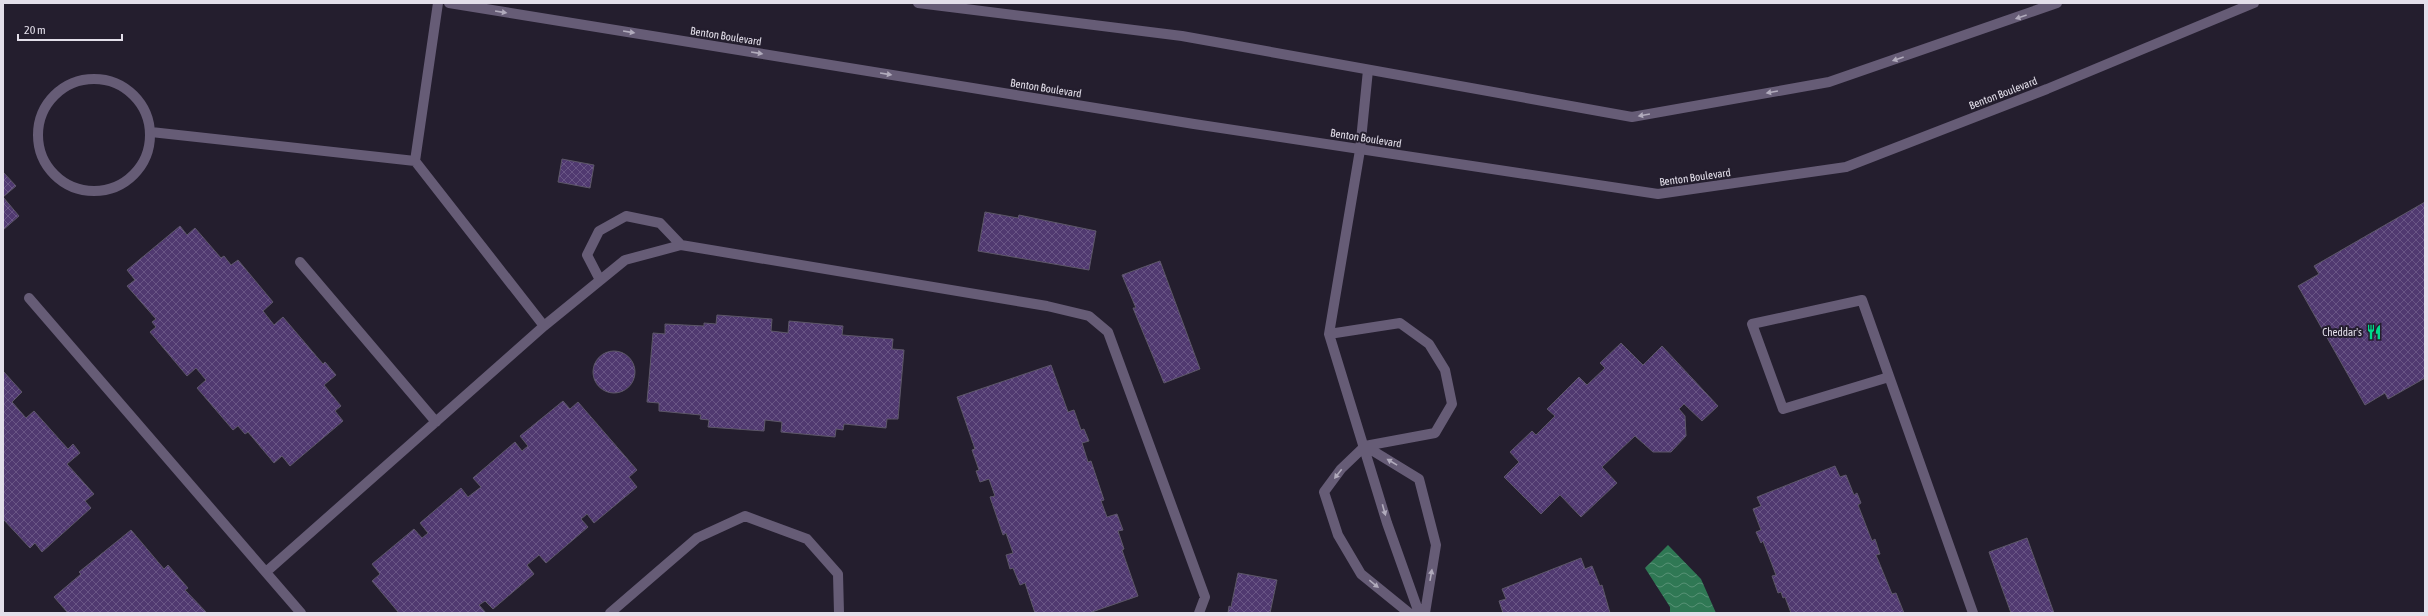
<svg xmlns="http://www.w3.org/2000/svg" width="2428" height="616" font-family="'Asap Condensed',sans-serif">
<style>
.water{fill:url(#water-waves)}
.building{fill:url(#building-cross-hatch);stroke:#5d5769}
.lines{fill:none;stroke-linecap:round;stroke-linejoin:round}
.service{stroke:#665c76;stroke-width:10}
.tertiary{stroke:#665c76;stroke-width:10}
.oneway{fill:#b1abbc}
.labels{text-anchor:middle;stroke-width:4;stroke-linejoin:round;paint-order:stroke}
.street-label{font-size:11px;fill:#e3dfea;stroke:#241e2e}
.poi-label{font-size:11px;fill:#e3dfea;stroke:#241e2e;text-anchor:end}
</style>
<defs>
<pattern id="water-waves" width="16" height="10" patternUnits="userSpaceOnUse"><rect width="16" height="10" fill="#2f7854"/><path d="M0 5q4-4 8 0t8 0" fill="none" stroke="#579175"/></pattern>
<pattern id="building-cross-hatch" width="8" height="8" patternUnits="userSpaceOnUse"><rect width="8" height="8" fill="#503970"/><path d="M0 0l8 8M0 8l8-8" fill="none" stroke="#695585"/></pattern>
</defs>
<rect width="100%" height="100%" fill="#241e2e"/>
<path class="water" d="M1668 545 1701 579 1716 613H1670V607L1645 568Z"/>
<path class="building" d="M562 159 594 165 590 188 558 182Z
M3 172 16 186 3 197 19 216 3 230Z
M2425 202V378L2388 399 2385 393 2365 405 2298 286 2319 274 2314 266Z
M985 212 1018 218 1019 215 1096 231 1089 270 978 251Z
M180 226 187 235 195 228 221 258 224 256 231 265 238 260 273 302 263 311 274 325 283 317 323 364 325 362 336 375 324 385 341 406 335 411 343 421 290 466 282 456 274 463 248 432 245 434 238 426 233 430 197 388 206 380 196 368 187 376 150 332 156 327 152 322 156 319 127 286 135 280 127 270Z
M1160 261 1200 369 1164 383 1133 308H1136L1122 275Z
M717 315 772 319 771 331 788 333 789 321 843 326 842 335 893 339 892 349 904 350 898 419H887L886 428 844 424 843 430 836 429 835 437 781 432 782 422 765 420 764 431 708 427 709 420 700 419 701 415 659 411V403L647 402 653 333 665 334V324L704 326V323L716 324Z
M1621 343 1643 365 1662 346 1718 406 1702 421 1684 404 1679 409 1685 416 1686 436 1671 452H1653L1635 436 1602 467 1617 483 1581 517 1560 495 1541 514 1504 477 1519 462 1510 452 1532 431 1536 435 1555 416 1547 409 1579 377 1587 385 1605 368 1600 363Z
M593 372a21 21 0 1 1 42 0a21 21 0 1 1-42 0Z
M1051 365 1068 412 1074 410 1081 430 1084 429 1089 441 1082 443 1088 462 1091 461 1104 500 1101 501 1107 517 1117 514 1123 530 1118 531 1124 549 1122 550 1138 596 1089 613H1035L1025 583 1020 585 1013 568 1010 569 1006 555 1013 553 1006 533 1003 535 990 497 995 496 989 479 980 482 976 471 979 470 972 450 975 449 957 397Z
M3 371 22 392 12 402 26 418 34 411 68 449 73 444 80 453 67 464 94 494 85 501 91 508 42 552 35 543 30 548 3 519Z
M563 401 570 409 578 402 637 470 629 477 637 487 594 523 587 514 581 519 588 527 546 563 539 555 527 565 534 574 493 609 485 601 479 605 486 613H399L372 581 380 574 372 564 414 529 422 538 428 533 420 523 461 488 468 497 481 487 473 478 515 442 522 451 528 446 520 436Z
M1835 466 1840 477 1846 475 1854 495 1857 493 1861 503 1858 505 1872 541 1875 539 1880 554 1876 555 1892 594 1896 593 1904 613H1791L1785 597 1783 598 1781 592 1778 593 1772 576 1776 575 1763 541 1761 543 1756 532 1761 530 1753 509 1761 506 1757 497Z
M131 530 164 569 168 565 188 588 185 590 207 613H68L54 597 81 574 79 572Z
M2027 538 2054 613H2011L1989 552Z
M1581 558 1585 569 1592 566 1600 586 1602 585 1610 613H1503L1499 601 1506 599 1502 589Z
M1238 573 1277 580 1270 613H1228L1229 606 1231 607Z"/>
<g class="lines">
<path class="service" d="M1368 70 1360 150 1329 334 1387 523 1419 613
M38 135a56 56 0 1 1 112 0a56 56 0 1 1-112 0Z
M151 132 415 161 544 326 266 572
M415 161 438 3
M300 262 436 422
M600 280 587 255 599 231 626 216 660 223 681 245
M29 298 301 613
M544 326 625 260 681 245 1047 306 1089 316 1108 332 1205 597 1199 613
M1329 334 1400 323 1429 344 1445 370 1452 404 1435 433 1365 446 1341 469 1324 492 1338 535 1361 574 1409 613
M1889 377 1783 409 1752 324 1862 300 1973 613
M1365 446 1419 479 1436 545 1425 613
M610 613 697 538 745 516 807 539 838 574 839 613"/>
<path class="tertiary" d="M449 3 1194 124 1658 194 1846 167 2047 89 2254 3
M918 3 1182 36 1632 117 1829 82 2057 3"/>
</g>
<defs><path id="oneway-solid" d="M-6-.8H1V-3.2L6.5 0L1 3.2V.8H-6Z"/></defs>
<g class="oneway">
<use href="#oneway-solid" transform="translate(501 12) rotate(9)"/>
<use href="#oneway-solid" transform="translate(2021 17) rotate(161)"/>
<use href="#oneway-solid" transform="translate(629 32) rotate(9)"/>
<use href="#oneway-solid" transform="translate(757 53) rotate(9)"/>
<use href="#oneway-solid" transform="translate(1898 59) rotate(161)"/>
<use href="#oneway-solid" transform="translate(886 74) rotate(9)"/>
<use href="#oneway-solid" transform="translate(1772 92) rotate(170)"/>
<use href="#oneway-solid" transform="translate(1644 115) rotate(170)"/>
<use href="#oneway-solid" transform="translate(1392 462) rotate(-149)"/>
<use href="#oneway-solid" transform="translate(1338 474) rotate(128)"/>
<use href="#oneway-solid" transform="translate(1384 510) rotate(74)"/>
<use href="#oneway-solid" transform="translate(1431 575) rotate(-80)"/>
<use href="#oneway-solid" transform="translate(1374 584) rotate(39)"/>
</g>
<defs>
<g id="restaurant-bare" transform="scale(1.2)"><path d="M-5-6h1v4h1v-4h1v4h1v-4h1v5L-1.5 .5V6h-2V.5L-5-1ZM5-6V6H3V1.5H1.5Q1.5-4 5-6Z" fill="#00d98c" stroke="#241e2e" stroke-width="2.5" paint-order="stroke"/></g>
</defs>
<g fill-rule="evenodd">
<use href="#restaurant-bare" x="2374" y="332"/>
</g>
<g class="labels">
<g class="street-label">
<text transform="translate(726 36) rotate(9)" y="4">Benton Boulevard</text>
<text transform="translate(1046 88) rotate(9)" y="4">Benton Boulevard</text>
<text transform="translate(2003 93) rotate(-21)" y="4">Benton Boulevard</text>
<text transform="translate(1366 138) rotate(9)" y="4">Benton Boulevard</text>
<text transform="translate(1695 177) rotate(-8)" y="4">Benton Boulevard</text>
</g>
<g class="poi-label">
<text x="2362" y="336">Cheddar's</text>
</g>
</g>
<rect width="2428" height="616" fill="none" stroke="#e3dfea" stroke-width="8"/>
<path d="M18 34v6h104v-6" fill="none" stroke="#e3dfea" stroke-width="2"/>
<text x="24" y="34" font-size="12" fill="#e3dfea" stroke="#241e2e" stroke-width="3" paint-order="stroke">20 m</text>
</svg>
